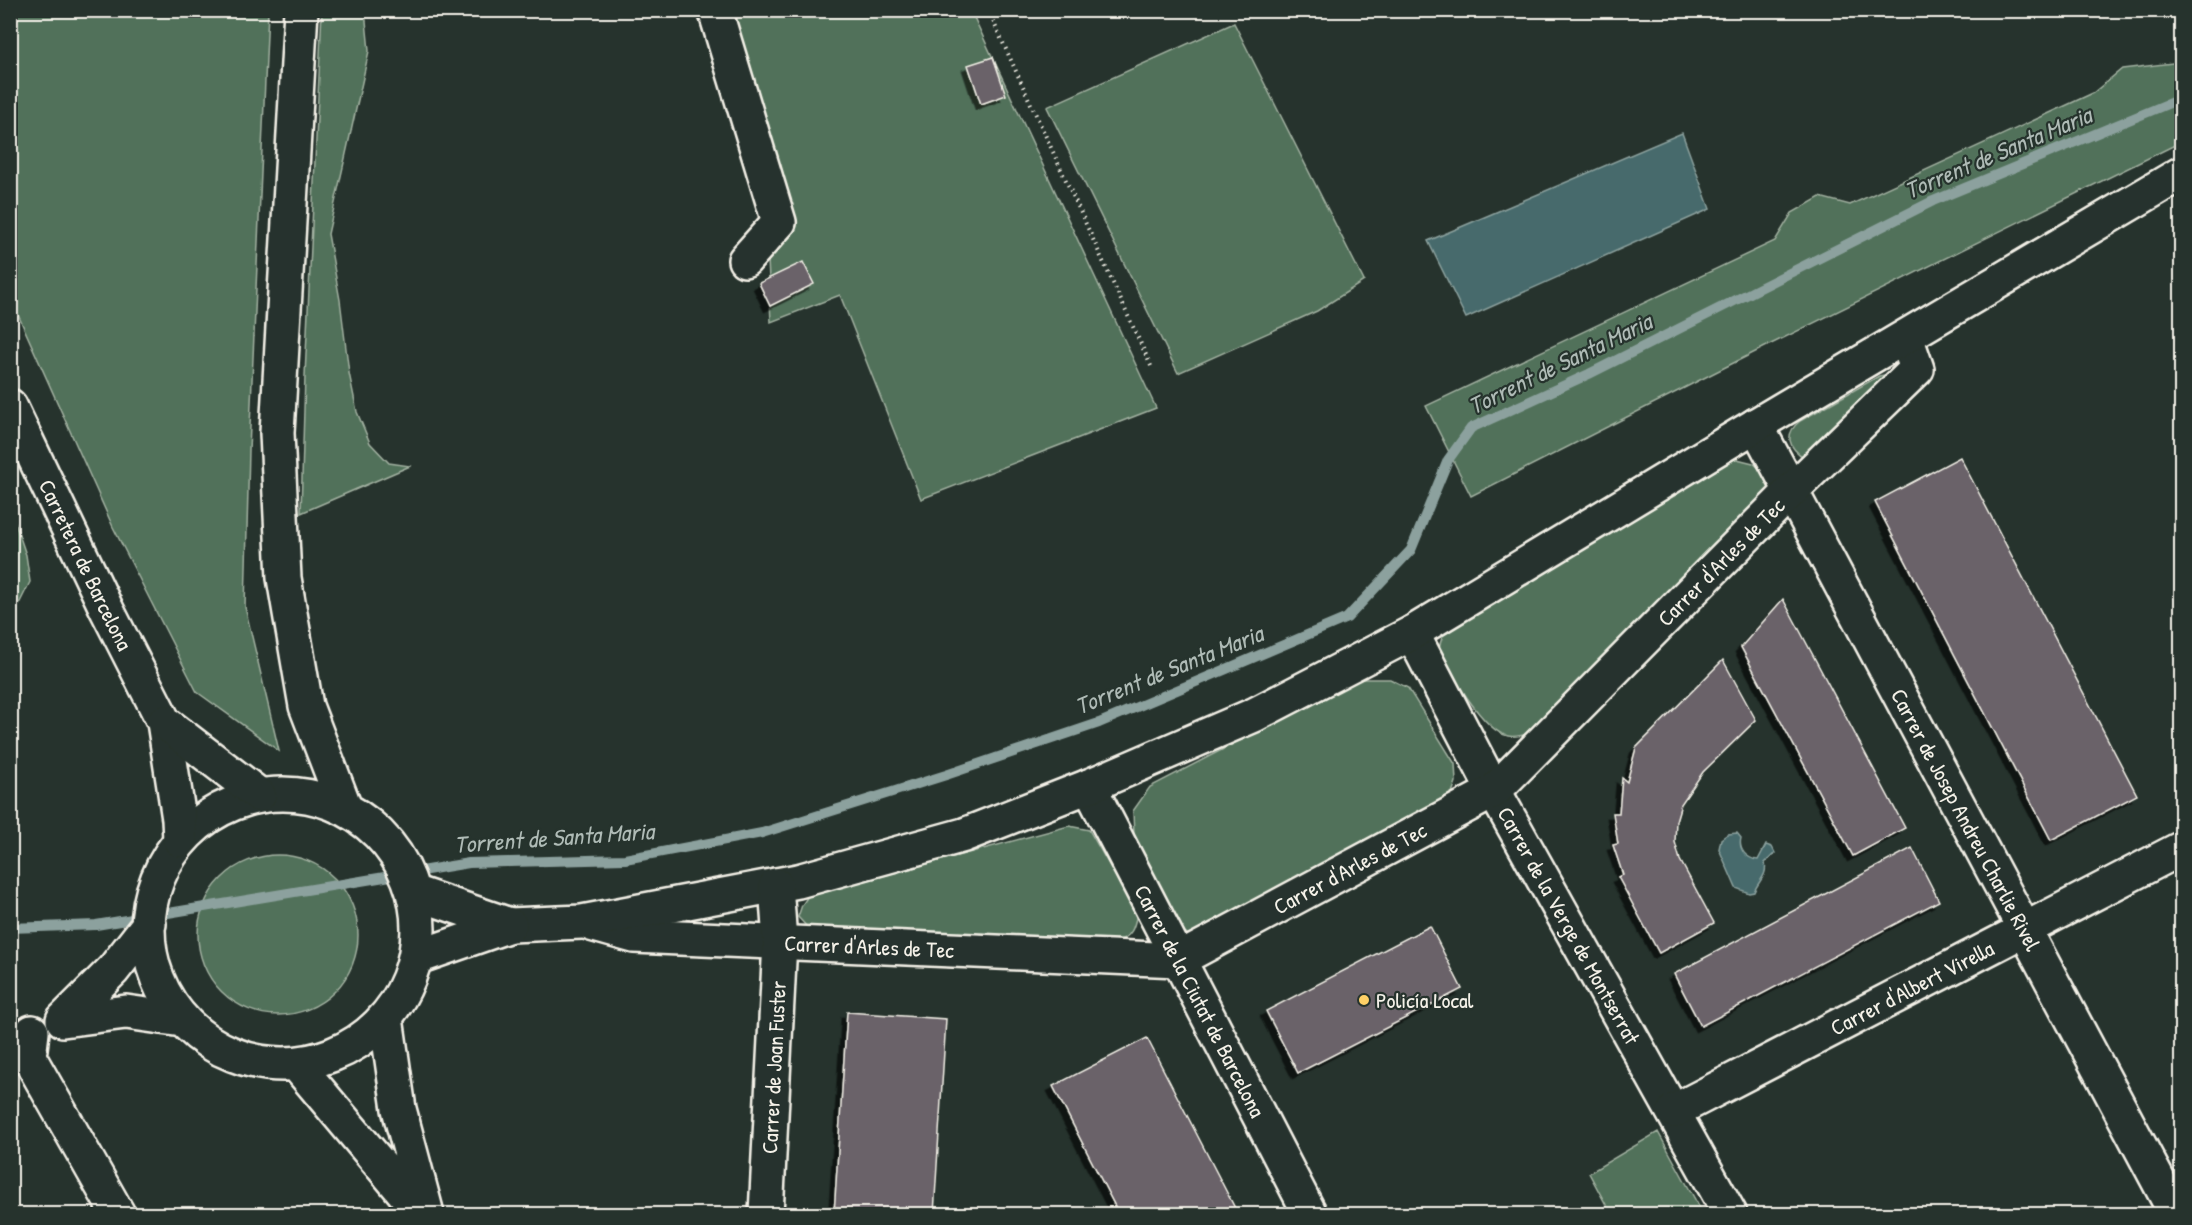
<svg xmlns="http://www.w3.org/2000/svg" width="2192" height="1225" font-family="'Patrick Hand',sans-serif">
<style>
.green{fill:#51715a;stroke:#a2b1a1;stroke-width:1.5}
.water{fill:#476b6c;stroke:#8ca19e;stroke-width:1.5}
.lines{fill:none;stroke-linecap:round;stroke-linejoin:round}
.stream{stroke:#8ca19e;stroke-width:10}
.building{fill:#6a6269;stroke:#f4f1e8;stroke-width:1.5;filter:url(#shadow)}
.minor-casing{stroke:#f4f1e8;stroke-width:38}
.major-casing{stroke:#f4f1e8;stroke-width:38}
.highway-casing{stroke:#f4f1e8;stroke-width:38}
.path{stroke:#f4f1e8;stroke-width:4;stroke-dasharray:1.5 4.5;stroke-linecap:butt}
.minor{stroke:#26332d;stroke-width:33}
.major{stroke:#26332d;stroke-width:33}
.highway{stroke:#26332d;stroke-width:33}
.poi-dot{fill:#ffd166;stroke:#26332d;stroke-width:2}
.labels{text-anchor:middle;stroke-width:4.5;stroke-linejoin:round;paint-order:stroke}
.street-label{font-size:22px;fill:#f4f1e8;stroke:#26332d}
.poi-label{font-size:22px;fill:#f4f1e8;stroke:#26332d;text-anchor:start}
.water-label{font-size:24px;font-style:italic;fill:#afbbb6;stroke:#26332d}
</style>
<defs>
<filter id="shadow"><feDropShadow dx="-5.5" dy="5.5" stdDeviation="0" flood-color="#0009"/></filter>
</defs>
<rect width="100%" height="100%" fill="#26332d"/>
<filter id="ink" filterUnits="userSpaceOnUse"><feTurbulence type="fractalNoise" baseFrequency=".0167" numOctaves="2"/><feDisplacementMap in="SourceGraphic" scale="12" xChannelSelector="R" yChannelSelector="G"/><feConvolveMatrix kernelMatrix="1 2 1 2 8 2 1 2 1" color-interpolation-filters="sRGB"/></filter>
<g filter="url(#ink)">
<path class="green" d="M10 11H268L249 450 245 607 279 751 197 692 113 527 11 299Z
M322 11H365L369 51 328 234 340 300 349 373 357 412 370 443 389 463 410 466 301 513 305 376Z
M698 11H971L1156 408 921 499 840 295 771 322 765 196 729 112Z
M1234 23 1364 281 1317 311 1178 373 1047 107Z
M2181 62V142L1771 344 1471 496 1426 406 1775 241 1792 213 1820 197 1850 205 2093 93 2122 69Z
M1884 375 1887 376 1805 458C1788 448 1784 434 1800 421L1879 376Z
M1733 458 1753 463 1767 475 1771 496 1540 731C1531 733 1517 738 1508 736 1483 731 1449 671 1439 648L1443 634 1460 620Z
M10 508 26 555 30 582 14 614H10Z
M1359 679H1390L1408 688 1455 764 1456 782 1448 804 1202 933 1189 935 1176 927 1134 836 1133 811 1150 787Z
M1069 826 1089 830 1137 914C1134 928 1132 936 1118 941L809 929 798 917 802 905 808 896Z
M198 935a80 80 0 1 1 160 0a80 80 0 1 1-160 0Z
M1658 1132 1703 1214H1611L1589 1173Z"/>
<path class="water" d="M1682 133 1710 209 1466 318 1428 241Z
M1737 833 1741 838C1738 850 1747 859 1758 860L1766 845 1772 847 1775 853 1765 863C1768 876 1758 881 1754 892L1749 893 1736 888 1719 849 1721 839 1728 834Z"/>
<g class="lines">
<path class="stream" d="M10 928 96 925 469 863 625 859 762 833 946 775 1099 723 1347 618 1411 550 1448 460 1471 428 1589 374 1933 201 2182 98"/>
</g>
<path class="building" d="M993 57 1006 95 981 104 968 65Z
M803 262 814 284 770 306 759 283Z
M1960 457 2137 795 2051 840 1875 502Z
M1783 599 1905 828 1853 856 1741 647Z
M1723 660 1756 720 1703 772 1681 804 1676 821 1675 842 1680 860 1714 923 1659 953 1618 877 1623 875 1613 845 1618 844 1613 813H1619L1622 778 1627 782 1636 748Z
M1912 848 1939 901 1701 1026 1674 974Z
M1430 926 1462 989 1298 1073 1266 1011Z
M847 1012 946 1019 934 1214H834Z
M1147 1038 1238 1214H1119L1053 1086Z"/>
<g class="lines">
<g class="minor-casing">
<g id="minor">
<path d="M715 10 779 222 745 260"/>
<path id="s1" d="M1756 425 2176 1214"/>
<path id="s2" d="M1412 633 1494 791 1730 1214"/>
<path id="s3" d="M1089 786 1310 1214"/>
<path id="s4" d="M591 924 634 936 1178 960 1494 791 1791 491 1917 369 1906 337"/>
<path d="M510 925 582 922 798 881 964 835 1089 786 1254 715 1412 633 1756 425 2182 173"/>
<path d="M32 1032 29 1057 118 1214"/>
<path id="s5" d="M1674 1111 2182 848"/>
<path id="s6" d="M766 1214 780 942 776 885"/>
</g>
</g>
<g class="major-casing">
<path id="major" d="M301 10 277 433 284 578 306 706 345 808
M148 929a135 135 0 1 1 270 0a135 135 0 1 1-270 0Z
M413 892 510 925
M415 958 510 925
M386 1018 399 1109 427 1214
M63 1020 113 970 149 924
M63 1020 126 1012 182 1020
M297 1065 422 1214"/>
</g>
<g class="highway-casing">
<g id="highway">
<path id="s7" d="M10 406 107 610 164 722 179 819 180 840"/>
<path d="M164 722 259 795"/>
</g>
</g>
<path class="path" d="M988 10 1151 366"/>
<use href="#minor" class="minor"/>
<use href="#major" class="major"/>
<use href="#highway" class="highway"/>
</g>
</g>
<circle class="poi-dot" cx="1364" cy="1000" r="6"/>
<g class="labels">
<g class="street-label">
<text dy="8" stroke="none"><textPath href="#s4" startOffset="1270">Carrer d'Arles de Tec</textPath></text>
<text dy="8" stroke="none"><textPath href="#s7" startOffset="176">Carretera de Barcelona</textPath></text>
<text dy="8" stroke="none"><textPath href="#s1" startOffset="447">Carrer de Josep Andreu Charlie Rivel</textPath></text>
<text dy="8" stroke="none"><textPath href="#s4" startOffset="784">Carrer d'Arles de Tec</textPath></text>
<text dy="8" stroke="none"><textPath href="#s2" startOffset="332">Carrer de la Verge de Montserrat</textPath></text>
<text dy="8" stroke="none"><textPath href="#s4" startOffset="280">Carrer d'Arles de Tec</textPath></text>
<text dy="8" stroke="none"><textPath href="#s5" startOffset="268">Carrer d'Albert Virella</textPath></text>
<text dy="8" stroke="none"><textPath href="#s3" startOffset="242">Carrer de la Ciutat de Barcelona</textPath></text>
<text dy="8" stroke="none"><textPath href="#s6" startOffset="147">Carrer de Joan Fuster</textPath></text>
</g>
<g class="poi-label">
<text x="1376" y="1008">Policía Local</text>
</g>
<g class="water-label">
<text transform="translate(1998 153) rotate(-23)" y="8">Torrent de Santa Maria</text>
<text transform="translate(1560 364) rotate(-26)" y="8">Torrent de Santa Maria</text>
<text transform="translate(1169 670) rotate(-22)" y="8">Torrent de Santa Maria</text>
<text transform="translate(554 838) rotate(-4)" y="8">Torrent de Santa Maria</text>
</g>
</g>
<rect width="2192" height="1225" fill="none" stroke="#26332d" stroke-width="36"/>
<rect x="18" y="18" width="2156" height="1189" fill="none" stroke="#f4f1e8" stroke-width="2" filter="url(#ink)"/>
</svg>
